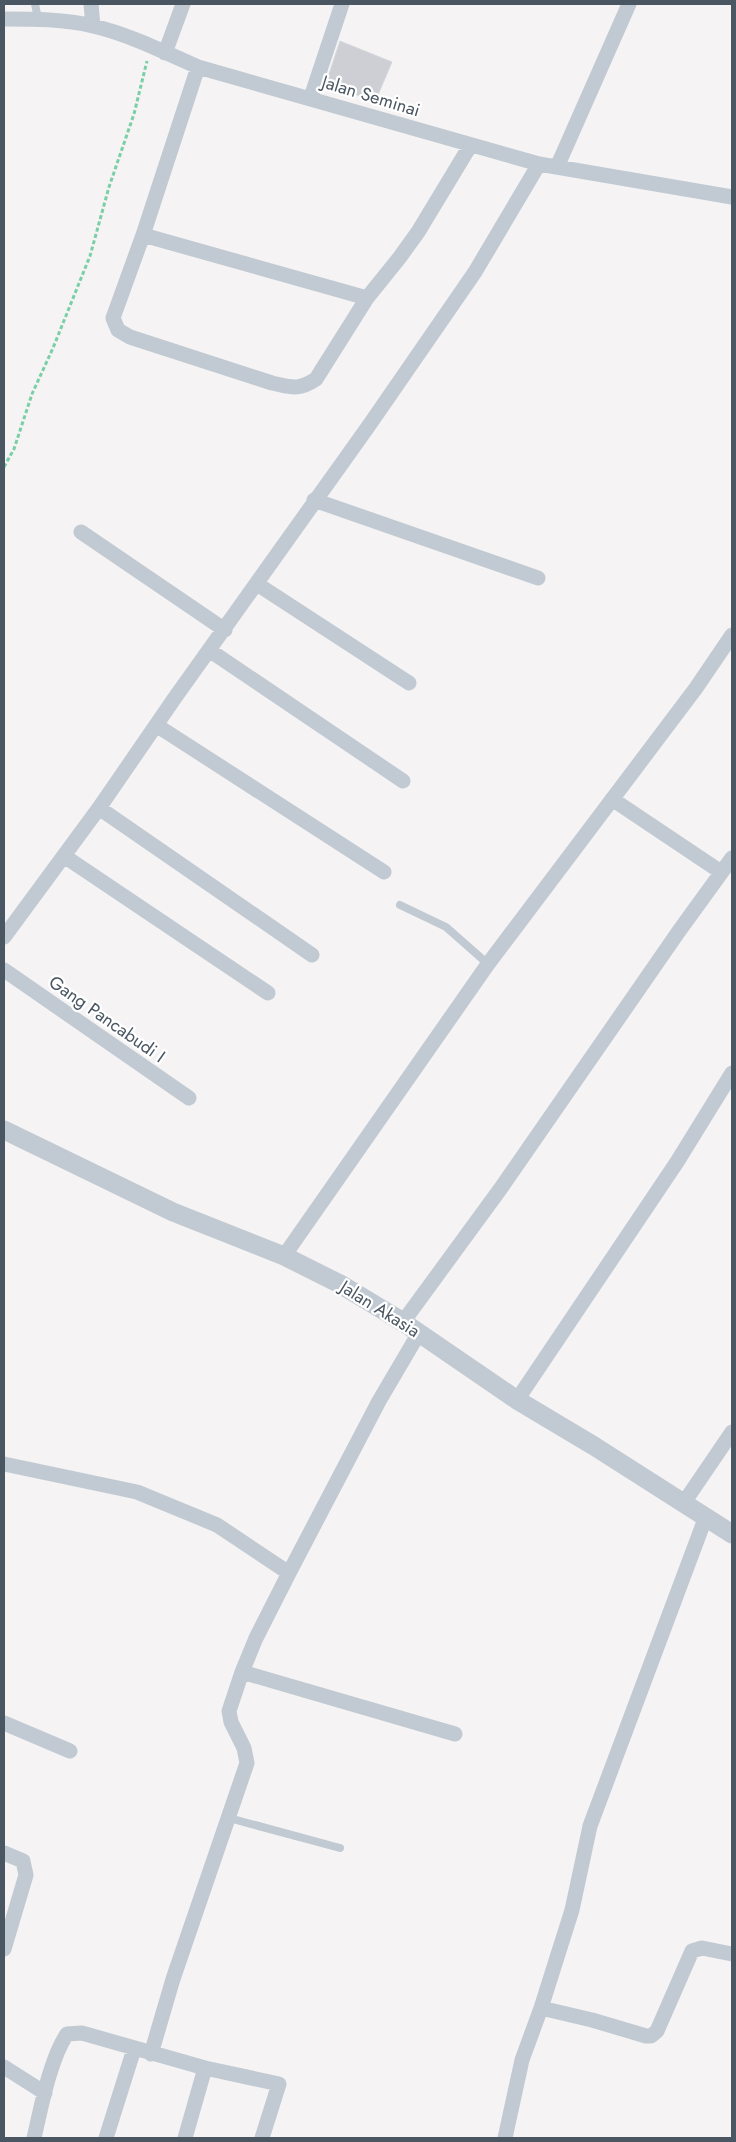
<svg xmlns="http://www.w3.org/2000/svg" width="736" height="2142" font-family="Jost,sans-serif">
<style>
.building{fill:#cdcfd5;stroke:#d7d9de}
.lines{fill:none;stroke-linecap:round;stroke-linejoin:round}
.path{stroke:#7ad0a6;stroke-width:3;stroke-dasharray:4 2.5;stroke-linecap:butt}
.service{stroke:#c1cad2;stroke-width:8}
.minor{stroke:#c1cad2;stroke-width:15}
.tertiary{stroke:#c1cad2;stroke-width:19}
.labels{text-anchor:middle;stroke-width:4.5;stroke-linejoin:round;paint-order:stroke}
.street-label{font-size:18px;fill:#4a5661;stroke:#fff}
</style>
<rect width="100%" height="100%" fill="#f5f3f3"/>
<path class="building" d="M340 41 392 62 375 102 326 83Z"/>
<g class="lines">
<path class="path" d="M4 467 14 449 32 394 53 348 90 256 109 187 134 114 147 61"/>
<path class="service" d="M35 4 38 19
M400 905 446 927 488 964
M229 1818 340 1848"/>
<path class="minor" d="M91 4 93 26
M4 19C33 19 64 19 93 26 128 34 164 52 198 67L539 164 732 197
M165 53 183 4
M198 67 143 235 113 318 118 330 130 337 272 383C291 387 298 391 316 379L367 298 400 257 418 232 470 146
M311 97 342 4
M557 167 629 4
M143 235 367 298
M314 500 538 578
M81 532 225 630
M257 584 409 683
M209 650 403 781
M156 725 384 872
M612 799 721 872
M99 808 312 955
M64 856 268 993
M4 937 99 808 174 699 370 424 475 272 539 164
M4 970 189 1098
M284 1256 488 964 696 688 732 635
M403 1322 501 1188 679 931 732 858
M517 1400 677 1162 732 1073
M4 1464 137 1492 217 1525 289 1573
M683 1504 732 1432
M242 1672 455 1734
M4 1723 70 1751
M4 1853 23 1861 26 1875 4 1949
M541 2008 592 2020 646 2036H651L657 2031 692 1951 702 1948 732 1954
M151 2054 173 1979 247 1763 244 1748 231 1722 229 1711 242 1672 256 1638 289 1573 379 1401 419 1333
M4 2067 45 2093
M34 2138C41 2108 50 2059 67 2034L82 2033 205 2068 279 2084 262 2138
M106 2138 134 2049
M185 2138 205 2068
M505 2138 522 2060 541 2008 572 1910 590 1826 705 1519"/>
<path class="tertiary" d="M4 1130 173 1212 284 1256 340 1284 403 1322 517 1400 594 1446 732 1534"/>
</g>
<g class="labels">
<g class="street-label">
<text transform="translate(371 96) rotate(17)" y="6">Jalan Seminai</text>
<text transform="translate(107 1019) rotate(35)" y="6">Gang Pancabudi I</text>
<text transform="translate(380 1309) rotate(32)" y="6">Jalan Akasia</text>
</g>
</g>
<rect width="736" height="2142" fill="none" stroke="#4a5661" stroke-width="10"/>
</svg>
